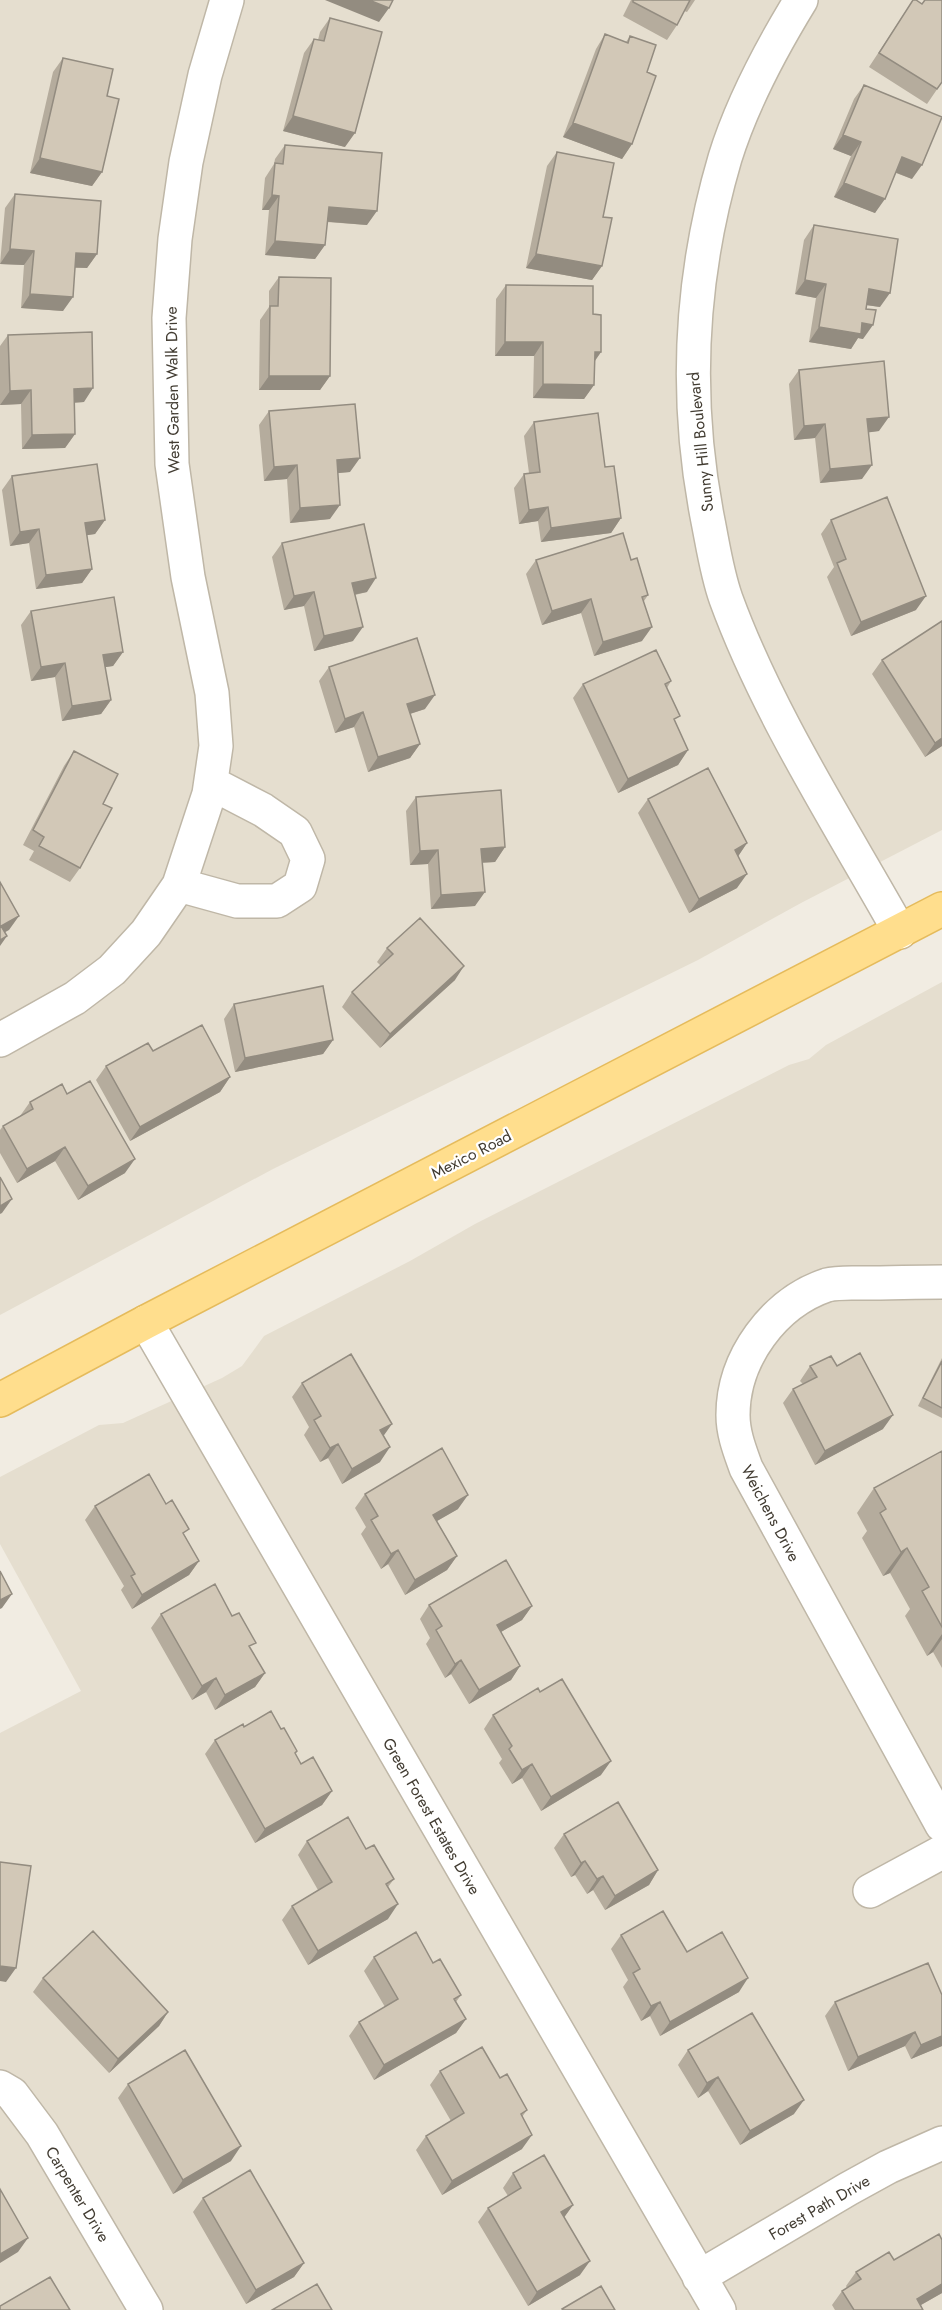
<svg xmlns="http://www.w3.org/2000/svg" width="942" height="2310" font-family="Jost,sans-serif">
<style>
.residential{fill:#e5decf}
.lines{fill:none;stroke-linecap:round;stroke-linejoin:round}
.street-casing{stroke:#bfb7a7;stroke-width:36}
.primary-casing{stroke:#e5bb5c;stroke-width:36}
.street{stroke:#fff;stroke-width:33}
.primary{stroke:#ffde8d;stroke-width:33}
.wall{fill:#b5ac9d}
.shaded-wall{fill:#938c80}
.building{fill:#d2c8b7;stroke:#938c80;stroke-width:1.5}
.labels{text-anchor:middle;stroke-width:4.5;stroke-linejoin:round;paint-order:stroke}
.street-label{font-size:16px;fill:#423c32;stroke:#fff}
</style>
<rect width="100%" height="100%" fill="#f1ece2"/>
<path class="residential" d="M0 0H942V830L801 903 698 960 273 1169 0 1315Z
M942 982V2310H0V1733L81 1691 0 1544V1477L99 1425 123 1423 222 1378 242 1366 264 1336 410 1261 475 1224 789 1065 809 1059 826 1045Z"/>
<g class="lines">
<g class="street-casing">
<path id="street" d="M801 0C771 49 742 103 725 158 690 277 684 400 708 521 713 546 717 574 726 599 768 714 840 825 900 932
M179 885 237 901H277L300 886 308 859 295 832 263 810 211 783
M0 1040 75 998 112 970 146 933 179 885 209 794 216 746 212 693 188 577 172 464 169 318 175 239 186 162 205 75 227 0
M942 1282C916 1282 890 1283 864 1283 852 1283 838 1282 827 1285 774 1303 733 1358 733 1415 733 1434 740 1451 746 1468L942 1825
M146 1322 719 2310
M870 1891 942 1852
M0 2087 12 2094 42 2134 146 2310
M699 2277 848 2189 888 2167 942 2143"/>
</g>
<g class="primary-casing">
<path id="primary" d="M0 1400 146 1322 942 909"/>
</g>
<use href="#street" class="street"/>
<use href="#primary" class="primary"/>
</g>
<path class="wall" d="M631 0H695L687 12 684 11 677 25 667 40 623 16Z
M913 0 922 4 924 0H942V82L927 104 869 67Z
M330 18 345 147 283 131 304 53 314 39 318 40 320 32Z
M605 34 626 42 630 36 647 72 632 144 622 159 563 137 596 49Z
M63 58 107 96 102 172 92 186 30 173 53 72Z
M864 85 912 179 896 173 875 213 834 197 851 156 833 149 854 99Z
M285 145 367 225 327 222 325 245 315 259 265 255 269 210H262L265 178 274 164 275 159Z
M557 152 603 217 602 266 592 280 526 268 547 166Z
M15 194 97 254 87 268H75L63 311 21 308 24 265 0 264 5 208Z
M814 225 880 307 866 305 863 339 858 338 851 349 809 342 816 298 795 294 804 240Z
M279 277 330 376 320 390H259L260 320 269 307V291Z
M506 285 593 314 601 352 595 361 594 385 584 399 533 398 534 356H495L496 299Z
M8 335 84 402 74 403 75 434 65 448 22 449 21 404 0 405V346Z
M799 370 879 431 869 432 862 479 820 483 815 438 794 440 789 384Z
M269 411 350 472 338 473 330 519 290 523 287 479 264 481 259 425Z
M534 422 605 467 621 518 611 533 541 542 538 521 519 524 514 488 524 474 529 473 524 436Z
M12 476 105 520 95 534 87 535 92 569 82 583 36 589 29 543 10 546 2 490Z
M831 520 916 610 851 636 827 577 834 567 821 534Z
M282 543 367 592 355 595 353 641 314 651 304 606 284 610 272 557Z
M536 560H631L648 595 644 601 642 641 594 656 581 613 542 625 526 574Z
M31 611 123 652 113 666 105 667 111 700 101 714 62 721 55 677 31 681 21 625Z
M882 660 942 746 925 757 872 674Z
M329 667 425 709 410 714 420 744 410 758 368 772 354 727 335 733 319 681Z
M671 681 667 688 675 723 688 750 678 765 618 793 573 698 583 684Z
M74 751 103 804 80 868 70 882 29 860 34 851 23 845 64 766Z
M416 797 505 847 495 862 482 863 475 906 431 909 428 864 410 865 406 811Z
M648 799 747 843 738 856 737 888 689 913 638 813Z
M387 948 455 980 380 1048 342 1007 352 992 381 966 377 962Z
M234 1004 333 1040 323 1054 235 1072 224 1019Z
M153 1051 230 1077 220 1092 130 1141 96 1080 106 1066Z
M67 1094 125 1173 78 1200 55 1161 17 1183 0 1153V1130L3 1126 20 1116 30 1102Z
M942 1358V1418L918 1406Z
M810 1366 883 1429 815 1465 783 1403 793 1389 803 1384 800 1381Z
M302 1383 383 1436 380 1462 342 1484 328 1458 320 1462 304 1435 309 1427 292 1397Z
M942 1451V1668L933 1652 927 1656 905 1616 910 1609 890 1573 883 1576 862 1538 867 1531 857 1513 874 1488Z
M365 1494 458 1509 437 1521 457 1556 447 1570 405 1595 388 1564 381 1569 361 1534 366 1527 355 1508Z
M95 1506 185 1536 199 1561 189 1575 132 1609 121 1590 124 1586 85 1520Z
M429 1605 532 1606 522 1620 501 1632 520 1666 511 1680 469 1704 451 1674 445 1678 426 1644 430 1638 420 1619Z
M161 1614 251 1649 265 1673 255 1687 215 1710 206 1692 192 1700 151 1628Z
M540 1692 601 1775 541 1811 522 1778 512 1784 499 1763 502 1759 484 1729 493 1715Z
M244 1727 281 1729 297 1751 295 1754 301 1764 332 1791 322 1805 255 1843 205 1754 215 1740Z
M564 1834 658 1870 649 1885 605 1910 593 1890 587 1894 575 1875 571 1877 554 1848Z
M307 1841 366 1849 394 1879 388 1887V1919L308 1965 282 1920 292 1906 318 1890 298 1855Z
M621 1935 687 1952 739 1992 660 2036 650 2016 641 2021 623 1987 628 1980 611 1949Z
M374 1957 433 1963 461 1995 456 2002 466 2019 456 2033 374 2080 349 2036 359 2022 385 2007 364 1971Z
M43 1978 168 2012 159 2026 109 2073 33 1992Z
M942 1995V2046L911 2059 905 2046 848 2071 825 2016 835 2002Z
M688 2050 794 2114 740 2145 708 2091 698 2098 678 2065Z
M440 2071 500 2078 527 2110 522 2117V2149L442 2195 416 2150 426 2136 451 2121 430 2085Z
M128 2084 231 2161 173 2194 118 2098Z
M513 2173 573 2205 564 2217 580 2275 528 2306 478 2222 488 2208 508 2196 503 2188Z
M203 2198 304 2263 294 2277 246 2304 193 2212Z
M942 2240V2293L921 2305 923 2310H835L832 2305 842 2291 847 2288 846 2286 856 2272 894 2260Z"/>
<path class="shaded-wall" d="M325 0H369L389 8 379 22Z
M293 116 355 133 345 147 283 131Z
M573 123 632 144 622 159 563 137Z
M843 135 861 142 851 156 833 149Z
M902 157 922 165 912 179 892 171Z
M40 158 102 172 92 186 30 173Z
M844 183 885 199 875 213 834 197Z
M272 195 279 196 269 210H262Z
M329 207 377 211 367 225 319 221Z
M275 241 325 245 315 259 265 255Z
M10 249 34 251 24 265 0 264Z
M76 253 97 254 87 268 67 267Z
M536 254 602 266 592 280 526 268Z
M805 280 826 284 816 298 795 294Z
M869 289 890 293 880 307 859 304Z
M30 294 73 297 63 311 21 308Z
M862 323 873 325 863 339 858 338 851 349 809 342 819 327Z
M505 342H543L534 356H495Z
M595 352H601L591 366Z
M269 376H330L320 390H259Z
M543 384 594 385 584 399 533 398Z
M93 388 84 402 64 403 74 389Z
M31 390 21 404 0 405 10 391Z
M889 417 879 431 857 434 867 419Z
M825 424 815 438 794 440 804 426Z
M75 434 65 448 22 449 32 435Z
M360 458 350 472 327 474 337 460Z
M297 465 287 479 264 481 274 467Z
M872 465 862 479 820 483 830 469Z
M340 505 330 519 290 523 300 508Z
M548 507 538 521 519 524 529 510Z
M621 518 611 533 541 542 551 528Z
M105 520 95 534 75 537 85 523Z
M39 529 29 543 10 546 20 532Z
M92 569 82 583 36 589 46 575Z
M376 578 367 592 342 597 352 583Z
M314 592 304 606 284 610 294 596Z
M926 596 916 610 851 636 861 622Z
M591 599 581 613 542 625 552 611Z
M363 627 353 641 314 651 324 636Z
M652 627 642 641 594 656 603 642Z
M123 652 113 666 93 669 103 655Z
M65 663 55 677 31 681 41 667Z
M435 695 425 709 397 718 407 704Z
M111 700 101 714 62 721 72 706Z
M363 712 354 727 335 733 345 719Z
M942 738V746L925 757 935 743Z
M420 744 410 758 368 772 378 757Z
M688 750 678 765 618 793 628 779Z
M747 843 737 858 735 850Z
M505 847 495 862 471 863 481 849Z
M438 850 428 864 410 865 420 851Z
M747 874 737 888 689 913 699 899Z
M485 892 475 906 431 909 441 895Z
M19 916 9 930 0 935 1 926Z
M7 936 0 946V940Z
M464 966 455 980 380 1048 390 1034Z
M333 1040 323 1054 235 1072 245 1058Z
M230 1077 220 1092 130 1141 140 1127Z
M65 1147 55 1161 17 1183 27 1169Z
M135 1159 125 1173 78 1200 88 1186Z
M12 1199 2 1213 0 1214V1206Z
M893 1415 883 1429 815 1465 825 1451Z
M392 1424 382 1438 380 1430Z
M338 1444 328 1458 320 1462 330 1448Z
M390 1447 380 1462 342 1484 352 1469Z
M468 1495 458 1509 423 1529 433 1515Z
M907 1548 890 1573 883 1576 901 1552Z
M398 1550 388 1564 381 1569 391 1554Z
M457 1556 447 1570 405 1595 415 1580Z
M199 1561 189 1575 132 1609 142 1595Z
M12 1594 2 1608 0 1609V1600Z
M532 1606 522 1620 487 1640 497 1625Z
M942 1634V1639L933 1652 927 1656Z
M461 1660 451 1674 445 1678 455 1664Z
M520 1666 511 1680 469 1704 479 1690Z
M265 1673 255 1687 215 1710 225 1695Z
M216 1678 206 1692 192 1700 202 1686Z
M611 1761 601 1775 541 1811 551 1797Z
M532 1764 522 1778 512 1784 522 1770Z
M332 1791 322 1805 255 1843 265 1829Z
M585 1861 575 1875 571 1877 581 1863Z
M658 1870 649 1885 605 1910 615 1896Z
M603 1876 593 1890 587 1894 597 1879Z
M398 1904 388 1919 308 1965 318 1951Z
M0 1966 16 1968 6 1982 0 1981Z
M748 1978 739 1992 660 2036 670 2022Z
M660 2002 650 2016 641 2021 651 2006Z
M168 2012 159 2026 109 2073 118 2059Z
M466 2019 456 2033 374 2080 384 2065Z
M915 2032 905 2046 848 2071 858 2057Z
M942 2036V2046L911 2059 921 2045Z
M718 2077 708 2091 698 2098 707 2083Z
M804 2100 794 2114 740 2145 750 2131Z
M532 2135 522 2149 442 2195 452 2181Z
M241 2146 231 2161 173 2194 183 2180Z
M573 2205 563 2219 561 2212Z
M28 2238 18 2252 0 2263V2254Z
M590 2261 580 2275 528 2306 537 2292Z
M304 2263 294 2277 246 2304 256 2290Z
M942 2284V2293L912 2310 917 2299Z"/>
<path class="building" d="M369 0H393L389 8Z
M633 0H690L677 25 633 2Z
M913 0H916L922 4 925 0H942V82L937 89 879 53Z
M330 18 382 32 355 133 293 116 314 39 324 41Z
M605 34 628 43 630 36 656 45 647 72 656 76 632 144 573 123Z
M63 58 113 69 107 96 119 99 102 172 40 158Z
M864 85 942 117 922 165 902 157 885 199 844 183 861 142 843 135Z
M285 145 382 153 377 211 329 207 325 245 275 241 279 196 272 195 275 163 283 164Z
M557 152 614 163 603 217 612 218 602 266 536 254Z
M15 194 101 201 97 254 76 253 73 297 30 294 34 251 10 249Z
M814 225 898 239 890 293 869 289 866 309 876 310 873 325 862 323 861 334 819 327 826 284 805 280Z
M279 277 331 278 330 376H269L270 306H278Z
M506 285 593 286V314L601 315V352H595L594 385 543 384V342H505Z
M92 332 93 388 74 389 75 434 32 435 31 390 10 391 8 335Z
M884 361 889 417 867 419 872 465 830 469 825 424 804 426 799 370Z
M355 404 360 458 337 460 340 505 300 508 297 465 274 467 269 411Z
M598 413 605 467 614 466 621 518 551 528 548 507 529 510 524 474 540 472 534 422Z
M97 464 105 520 85 523 92 569 46 575 39 529 20 532 12 476Z
M887 497 926 596 861 622 837 563 846 559 831 520Z
M364 524 376 578 352 583 363 627 324 636 314 592 294 596 282 543Z
M623 533 631 560 637 558 648 595 642 597 652 627 603 642 591 599 552 611 536 560Z
M114 597 123 652 103 655 111 700 72 706 65 663 41 667 31 611Z
M942 621V738L935 743 882 660Z
M417 638 435 695 407 704 420 744 378 757 363 712 345 719 329 667Z
M656 650 671 681 665 684 680 716 674 719 688 750 628 779 583 684Z
M74 751 118 774 103 804 112 808 80 868 39 846 44 837 33 830Z
M708 768 747 843 735 850 747 874 699 899 648 799Z
M501 790 505 847 481 849 485 892 441 895 438 850 420 851 416 797Z
M0 882 19 916 1 926 7 936 0 940Z
M420 918 464 966 390 1034 352 992 393 954 387 948Z
M323 986 333 1040 245 1058 234 1004Z
M202 1025 230 1077 140 1127 106 1066 148 1043 153 1051Z
M90 1081 135 1159 88 1186 65 1147 27 1169 3 1126 33 1109 30 1102 62 1084 67 1094Z
M0 1177 12 1199 0 1206Z
M860 1353 893 1415 825 1451 793 1389 817 1377 810 1366 831 1356 837 1366Z
M351 1354 392 1424 380 1430 390 1447 352 1469 338 1444 330 1448 314 1420 321 1416 302 1383Z
M942 1361V1408L923 1398Z
M442 1448 468 1495 433 1515 457 1556 415 1580 398 1550 391 1554 371 1520 378 1516 365 1494Z
M942 1451V1627L922 1591 929 1587 907 1548 901 1552 880 1513 886 1509 874 1488Z
M149 1474 166 1504 172 1500 189 1529 183 1533 199 1561 142 1595 131 1576 135 1574 95 1506Z
M506 1560 532 1606 497 1625 520 1666 479 1690 461 1660 455 1664 436 1630 442 1626 429 1605Z
M0 1571 12 1594 0 1600Z
M215 1584 232 1616 239 1613 256 1643 249 1646 265 1673 225 1695 216 1678 202 1686 161 1614Z
M562 1679 611 1761 551 1797 532 1764 522 1770 509 1749 512 1746 493 1715 538 1688 540 1692Z
M271 1711 281 1729 284 1728 297 1751 295 1753 301 1764 313 1757 332 1791 265 1829 215 1740 243 1724 244 1727Z
M618 1802 658 1870 615 1896 603 1876 597 1879 585 1861 581 1863 564 1834Z
M348 1817 366 1849 374 1845 394 1879 386 1884 398 1904 318 1951 292 1906 332 1882 307 1841Z
M0 1862 31 1866 16 1968 0 1966Z
M663 1911 687 1952 722 1932 748 1978 670 2022 660 2002 651 2006 633 1973 640 1969 621 1935Z
M93 1931 168 2012 118 2059 43 1978Z
M416 1932 433 1963 440 1959 461 1995 454 1999 466 2019 384 2065 359 2022 398 1999 374 1957Z
M928 1963 942 1995V2036L921 2045 915 2032 858 2057 835 2002Z
M752 2013 804 2100 750 2131 718 2077 707 2083 688 2050Z
M482 2047 500 2078 507 2074 527 2110 521 2114 532 2135 452 2181 426 2136 464 2113 440 2071Z
M185 2050 241 2146 183 2180 128 2084Z
M544 2155 573 2205 561 2212 590 2261 537 2292 488 2208 521 2188 513 2173Z
M250 2170 304 2263 256 2290 203 2198Z
M0 2189 28 2238 0 2254Z
M939 2234 942 2240V2284L917 2299 923 2310H854L842 2291 861 2279 856 2272 889 2252 894 2260Z
M50 2277 70 2310H0V2306Z
M317 2284 332 2310H272Z
M601 2286 615 2310H563L562 2309Z"/>
<g class="labels">
<g class="street-label">
<text transform="translate(172 390) rotate(-91)" y="6">West Garden Walk Drive</text>
<text transform="translate(700 442) rotate(-96)" y="6">Sunny Hill Boulevard</text>
<text transform="translate(471 1154) rotate(-27)" y="6">Mexico Road</text>
<text transform="translate(771 1513) rotate(62)" y="6">Weichens Drive</text>
<text transform="translate(432 1816) rotate(60)" y="6">Green Forest Estates Drive</text>
<text transform="translate(78 2194) rotate(59)" y="6">Carpenter Drive</text>
<text transform="translate(819 2207) rotate(-30)" y="6">Forest Path Drive</text>
</g>
</g>
</svg>
